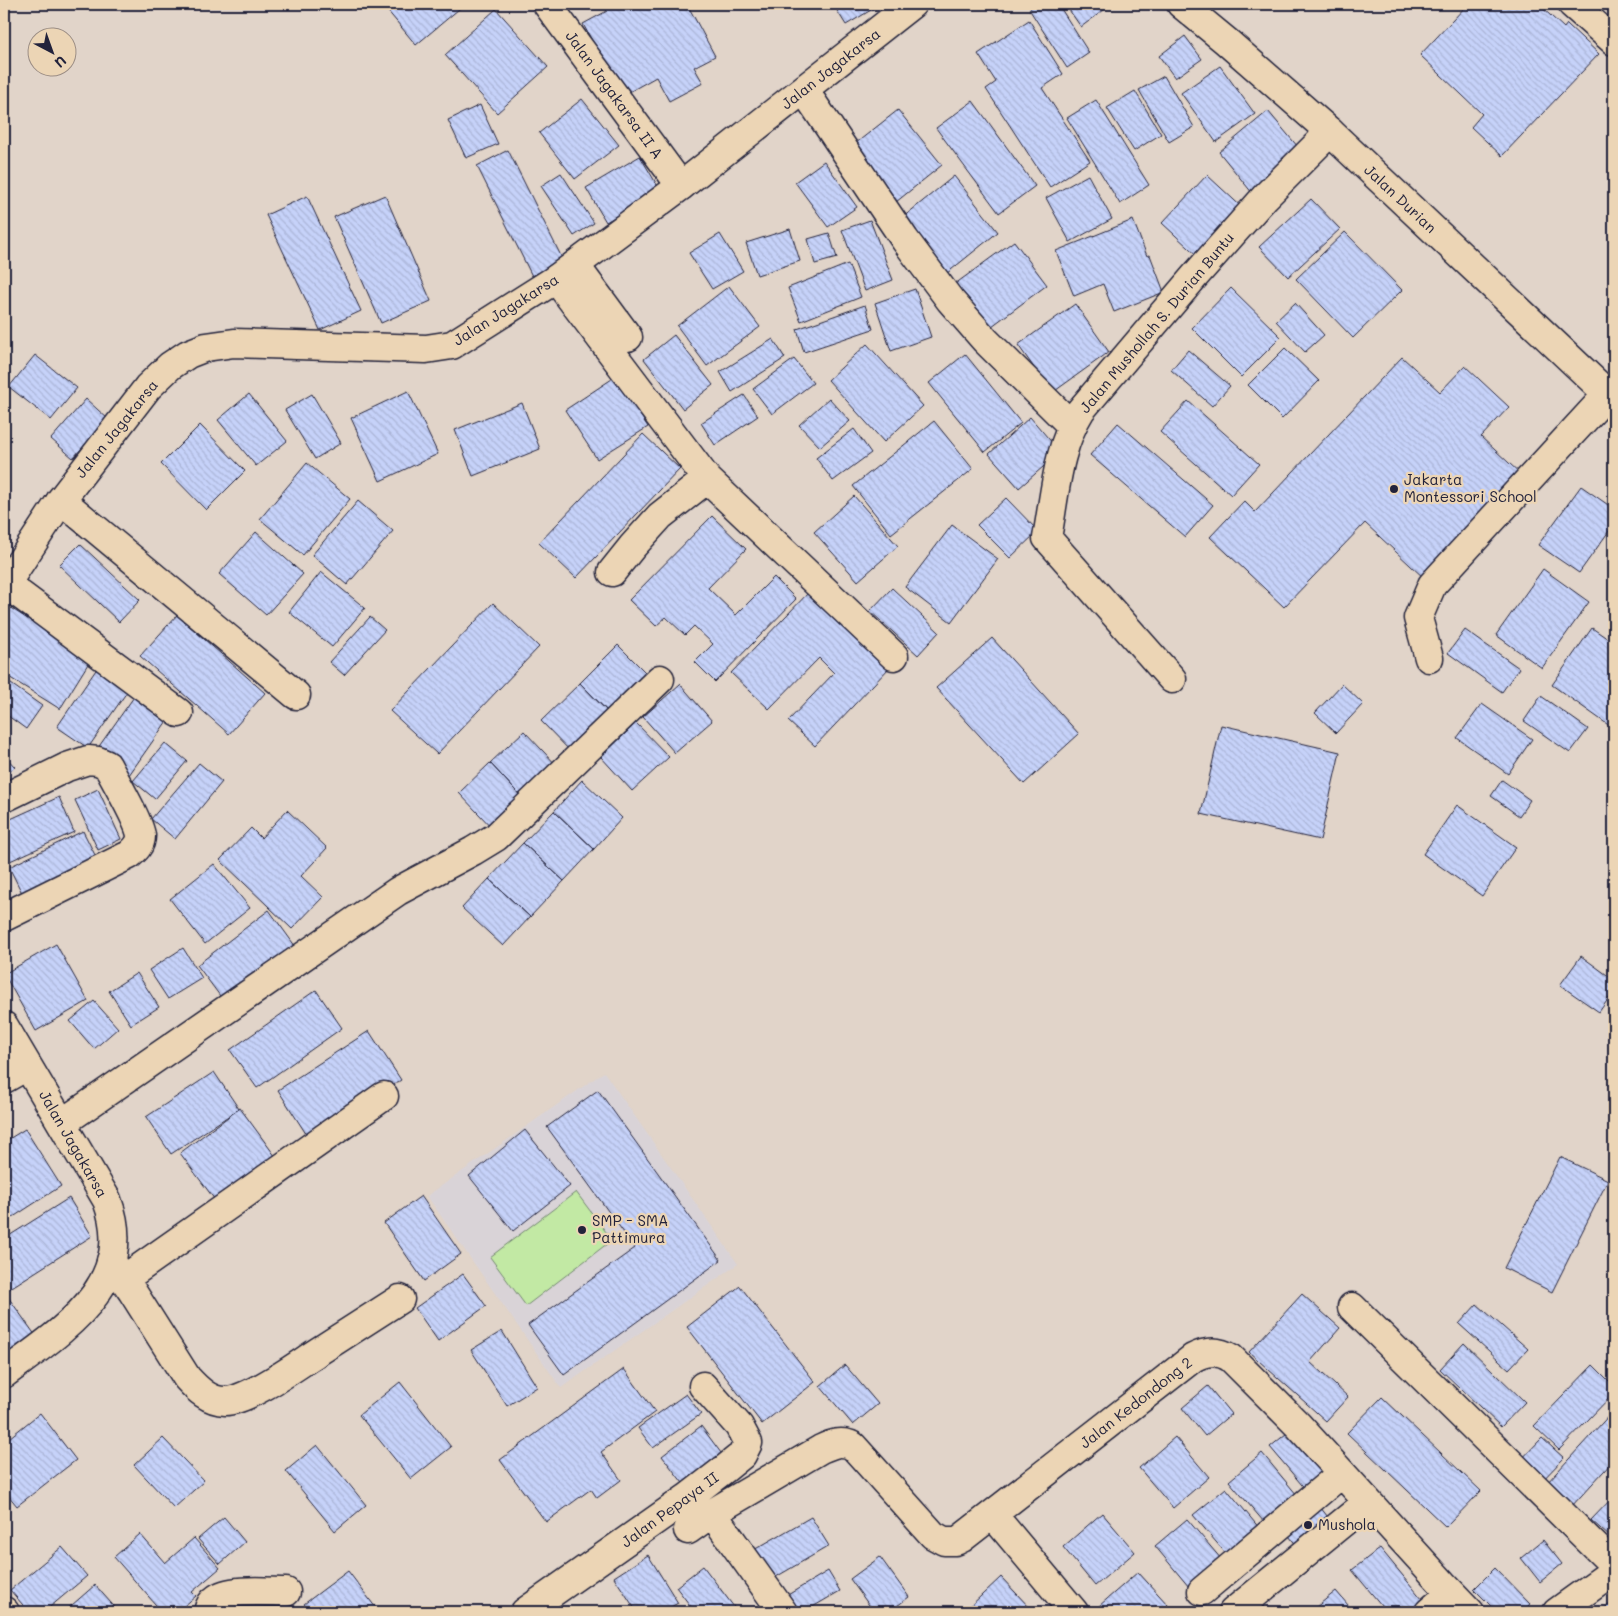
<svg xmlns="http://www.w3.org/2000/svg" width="1618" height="1616" font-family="Mali,sans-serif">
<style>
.built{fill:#d9d3d7}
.garden{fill:#c2e9a4;stroke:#728670}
.building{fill:url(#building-back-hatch);stroke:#22223b}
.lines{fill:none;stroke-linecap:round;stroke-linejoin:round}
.minor-casing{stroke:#22223b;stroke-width:31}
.secondary-casing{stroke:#22223b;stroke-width:31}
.minor{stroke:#ecd5b5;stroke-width:28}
.secondary{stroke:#ecd5b5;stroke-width:28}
.poi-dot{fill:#22223b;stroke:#ecd5b5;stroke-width:2}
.labels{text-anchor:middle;stroke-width:4.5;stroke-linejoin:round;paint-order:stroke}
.street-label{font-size:15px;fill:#22223b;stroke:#ecd5b5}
.poi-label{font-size:15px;fill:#22223b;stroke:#ecd5b5;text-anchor:start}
</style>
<defs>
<pattern id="building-back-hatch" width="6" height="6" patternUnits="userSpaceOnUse" patternTransform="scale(1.25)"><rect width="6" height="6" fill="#c6d2f9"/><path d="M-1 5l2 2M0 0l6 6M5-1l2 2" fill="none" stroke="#aab4d6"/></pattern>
</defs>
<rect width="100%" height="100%" fill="#e1d4c9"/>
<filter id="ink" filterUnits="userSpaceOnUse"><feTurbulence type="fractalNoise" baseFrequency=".02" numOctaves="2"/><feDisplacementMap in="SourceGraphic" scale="10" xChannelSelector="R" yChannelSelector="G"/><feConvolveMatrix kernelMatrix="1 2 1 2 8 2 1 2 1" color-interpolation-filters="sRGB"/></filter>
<g filter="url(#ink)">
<path class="built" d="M604 1072 738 1264 561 1388 427 1196Z"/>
<path class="garden" d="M576 1192 612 1240 526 1306 490 1257Z"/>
<path class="building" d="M382 4H465L416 45Z
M603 4H687L715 56 694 67 703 83 669 101 656 77 622 96 583 24 607 11Z
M833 4H881L846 25Z
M1037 4H1058L1089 53 1067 68 1029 9Z
M1065 4H1112L1081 27Z
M1468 4H1538L1564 28 1567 24 1599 54 1502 156 1471 127 1482 114 1420 55Z
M496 9 548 67 497 113 445 55Z
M1029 20 1063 74 1042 88 1090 161 1050 187 986 89 996 82 978 54Z
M1185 36 1202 59 1175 78 1159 56Z
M1220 66 1255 114 1216 142 1181 93Z
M1164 76 1194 127 1169 142 1139 90Z
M1135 91 1161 134 1134 151 1107 108Z
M582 99 619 145 575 179 539 133Z
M1096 100 1149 185 1120 204 1067 118Z
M973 101 1035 186 999 213 936 128Z
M480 105 498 144 466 158 448 120Z
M898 110 942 165 896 202 851 147Z
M1268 111 1303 153 1253 194 1219 152Z
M508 150 563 260 532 276 477 166Z
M640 156 660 190 606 222 586 188Z
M824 161 857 207 828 227 795 182Z
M561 173 594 223 574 236 541 186Z
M1088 175 1112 219 1070 242 1046 198Z
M1207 175 1247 212 1202 260 1162 223Z
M954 176 998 232 941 278 897 222Z
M385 195 431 301 381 323 334 217Z
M307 196 361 311 320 330 266 215Z
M1311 199 1340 229 1288 277 1259 247Z
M870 220 893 280 865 291 842 230Z
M1133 220 1147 256 1150 255 1164 292 1114 312 1103 284 1074 296 1056 251Z
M790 229 800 261 757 275 746 243Z
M1345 232 1402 290 1353 338 1296 279Z
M829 233 837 258 815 264 808 239Z
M720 234 743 271 712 289 689 253Z
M1014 241 1047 285 988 329 955 284Z
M848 264 861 297 801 321 788 288Z
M729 286 760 327 707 366 677 326Z
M1231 288 1281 337 1241 377 1192 328Z
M915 289 931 337 891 351 875 303Z
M1295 303 1324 335 1305 352 1276 321Z
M1075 304 1109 352 1052 393 1018 345Z
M865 305 873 329 804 352 797 329Z
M674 335 713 385 683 409 644 359Z
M773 339 785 358 732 392 720 372Z
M867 344 923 406 884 442 828 380Z
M1285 348 1319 381 1282 419 1248 385Z
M1188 350 1230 386 1212 406 1171 370Z
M965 354 1021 423 985 452 929 383Z
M35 355 77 388 51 420 9 387Z
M1402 357 1440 392 1465 366 1509 407 1481 437 1523 476 1425 579 1365 523 1284 607 1210 537 1244 501 1255 512Z
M794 359 813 383 772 414 753 389Z
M615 377 648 427 597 459 565 410Z
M408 391 438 454 380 481 351 418Z
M249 394 287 441 256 466 218 420Z
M312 394 341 443 315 459 285 410Z
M744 395 758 416 715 445 701 423Z
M829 398 850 421 820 447 799 425Z
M86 399 108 419 73 458 51 439Z
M1188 401 1259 464 1231 495 1160 432Z
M522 403 540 449 473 476 455 430Z
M1030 417 1060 452 1019 488 989 454Z
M934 421 973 469 891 534 853 486Z
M1118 423 1213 505 1185 537 1090 455Z
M200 425 245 471 206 510 161 464Z
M854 429 871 453 833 481 816 458Z
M643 434 680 469 576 578 539 543Z
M307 463 350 499 303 555 260 519Z
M1581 486 1614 509V524L1579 573 1538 545Z
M854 496 898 546 858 581 814 532Z
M1006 498 1038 531 1010 558 977 525Z
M358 501 393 531 347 585 312 555Z
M712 516 746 549 708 588 736 615 774 577 796 599 715 682 695 662 713 644 694 626 685 635 666 617 656 626 629 600Z
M952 525 998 559 951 622 905 587Z
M256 532 303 574 266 615 219 574Z
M80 544 140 600 119 622 59 565Z
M1543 569 1589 602 1542 668 1496 635Z
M321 572 365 608 332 647 289 612Z
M892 588 939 632 918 655 870 611Z
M812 589 891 666 815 746 788 721 834 673 819 658 769 709 731 673Z
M493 603 539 647 437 754 390 711Z
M9 607 91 659 60 709 4 674V616Z
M177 615 265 693 229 734 140 656Z
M370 617 385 630 344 675 329 662Z
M1592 628 1614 643V729L1552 685Z
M1465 630 1519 668 1502 692 1448 653Z
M992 638 1079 734 1024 784 936 688Z
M618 645 653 680 614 718 580 683Z
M98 667 129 689 88 748 57 727Z
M4 679 42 706 26 729 4 713Z
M580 683 614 718 575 756 541 721Z
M680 684 712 721 675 753 643 717Z
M1342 684 1363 704 1336 733 1315 713Z
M136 694 169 718 129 775 95 752Z
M1541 696 1588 729 1570 753 1524 721Z
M1482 704 1532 739 1508 774 1457 738Z
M636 723 669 757 632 791 601 757Z
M1221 725 1340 752 1320 840 1201 814Z
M524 731 561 770 527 803 490 763Z
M165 743 187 761 155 799 133 781Z
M4 755 15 767 4 777Z
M199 763 222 782 175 839 151 819Z
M490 763 527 803 496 832 459 793Z
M582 780 622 818 594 849 554 811Z
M1502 780 1530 800 1519 816 1491 796Z
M98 789 121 839 98 850 75 800Z
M59 797 74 832 10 861 4 846V822Z
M1457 805 1516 847 1482 896 1423 854Z
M287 810 327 848 301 876 323 897 292 929 220 860 251 828 261 838Z
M554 811 594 849 564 881 523 843Z
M83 831 99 863 25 899 9 867Z
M523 843 564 881 530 917 489 879Z
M214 864 250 908 205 944 170 899Z
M489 879 530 917 503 946 462 908Z
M269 910 298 950 226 1004 197 965Z
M56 944 88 1001 36 1031 4 974Z
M183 948 202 978 168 999 149 970Z
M1581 956 1614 980V991L1599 1012 1560 985Z
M137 973 159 1007 131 1025 109 991Z
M316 990 342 1028 257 1088 230 1050Z
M94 1001 118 1028 94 1049 70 1021Z
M369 1031 401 1080 310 1140 278 1090Z
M214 1072 239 1109 171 1154 146 1117Z
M598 1090 721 1260 564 1375 528 1325 635 1248 547 1127Z
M240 1108 278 1160 218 1204 180 1153Z
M25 1129 61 1186 4 1223V1142Z
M525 1130 570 1186 513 1231 469 1176Z
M1560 1157 1608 1180 1552 1292 1504 1268Z
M421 1196 461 1254 424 1281 384 1223Z
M69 1198 92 1236 4 1292V1239Z
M463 1274 486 1306 438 1341 415 1308Z
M740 1286 815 1382 762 1424 687 1327Z
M1302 1294 1340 1328 1310 1362 1348 1397 1326 1421 1249 1352Z
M8 1297 38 1339 4 1363V1300Z
M1477 1304 1528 1349 1509 1369 1459 1324Z
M502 1331 537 1387 507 1406 471 1350Z
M1464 1343 1525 1402 1501 1427 1440 1369Z
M845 1365 878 1404 853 1425 820 1386Z
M1593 1365 1614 1386V1393L1559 1450 1534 1426Z
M624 1369 655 1412 601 1452 621 1480 597 1498 591 1489 546 1522 500 1460Z
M400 1382 451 1447 411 1479 359 1415Z
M1208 1386 1231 1414 1205 1436 1182 1408Z
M686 1394 701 1414 653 1448 638 1428Z
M1382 1397 1481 1491 1446 1527 1347 1433Z
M1614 1410V1460L1571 1507 1546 1484Z
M40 1413 76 1460 17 1506 4 1490V1442Z
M701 1426 724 1457 686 1487 662 1456Z
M1292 1429 1328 1473 1307 1491 1270 1447Z
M1175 1437 1209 1477 1173 1508 1139 1468Z
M163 1438 204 1481 174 1508 134 1465Z
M1542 1438 1564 1458 1536 1487 1515 1466Z
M317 1445 366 1505 335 1531 286 1471Z
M1262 1453 1297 1495 1264 1522 1229 1481Z
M1226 1488 1260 1529 1228 1556 1193 1515Z
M1614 1496V1532L1610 1537 1591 1520Z
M1314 1499 1334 1525 1301 1551 1281 1526Z
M1102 1513 1135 1552 1095 1586 1063 1547Z
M224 1517 245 1542 220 1564 198 1539Z
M811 1517 829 1546 769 1581 752 1551Z
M1187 1519 1222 1560 1189 1587 1155 1546Z
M140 1534 165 1563 194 1538 220 1568 192 1592 196 1596 177 1612H162L114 1557Z
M1543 1540 1562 1564 1540 1582 1521 1558Z
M62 1547 87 1576 44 1612H29L10 1590Z
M1380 1548 1427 1605 1418 1612H1387L1352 1570Z
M648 1555 678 1603 662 1612H637L614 1577Z
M880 1557 909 1597 889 1612H874L850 1579Z
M703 1566 734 1607 727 1612H695L676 1587Z
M1495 1568 1530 1604 1522 1612H1497L1474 1589Z
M348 1571 379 1612H311L304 1604Z
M828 1571 840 1591 804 1612H795L786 1596Z
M1138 1572 1168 1605 1160 1612H1104L1099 1606Z
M1001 1577 1029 1607 1023 1612H964Z
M95 1585 119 1612H64Z
M1336 1591 1354 1612H1310Z
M1614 1601V1612H1599Z"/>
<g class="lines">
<g class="minor-casing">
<path id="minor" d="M547 4 681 186
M1572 4 1614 41
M804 90 905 240 950 300 985 340 1071 425
M575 265 628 337
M556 279 707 479 894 656
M61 500 296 695
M612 572 632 547 660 516 707 479
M6 584 179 713
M1429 658 1418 618 1432 585 1607 395
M1172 679 1047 538C1055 495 1057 448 1081 410L1194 277 1265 197 1330 132
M4 798 67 767 88 760 98 761 107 765C115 780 140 823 141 836 141 845 135 850 129 855L4 917
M4 1079 27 1066
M62 1123 398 891 473 851 496 837 660 679
M111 1261 132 1291 187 1378C197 1389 209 1401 225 1401 248 1401 296 1366 316 1353 344 1335 372 1317 400 1299
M124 1279 384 1096
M1352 1307 1614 1565
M993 1515 1074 1612
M688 1530 712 1513
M1202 1591 1342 1473
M4 1611 5 1612
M208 1612C209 1607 211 1602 216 1599 229 1588 269 1592 286 1592
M525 1612 687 1498 726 1468 742 1455 748 1443 739 1426 703 1386
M783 1612 712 1513 821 1449C832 1444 841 1440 853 1446L933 1535 944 1541H956L962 1538 1193 1358C1206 1351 1218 1350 1231 1358L1298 1425 1443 1584 1470 1612
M1233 1612 1368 1502
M1429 1612 1451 1593
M1557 1612 1614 1571"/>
</g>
<g class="secondary-casing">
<path id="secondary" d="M1181 4 1226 41 1330 132 1614 400
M4 587 61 500 148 387 170 366 188 354 206 347 234 343 426 349 452 345 556 279 681 186 912 4
M4 1026 107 1200C139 1285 61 1331 4 1374"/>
</g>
<use href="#minor" class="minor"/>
<use href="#secondary" class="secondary"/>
</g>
</g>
<g class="poi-dot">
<circle cx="1394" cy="489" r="5"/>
<circle cx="582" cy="1230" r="5"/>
<circle cx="1308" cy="1525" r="5"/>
</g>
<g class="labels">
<g class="street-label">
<text transform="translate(831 69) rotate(-38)" y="5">Jalan Jagakarsa</text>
<text transform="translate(614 95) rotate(54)" y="5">Jalan Jagakarsa II A</text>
<text transform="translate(1400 199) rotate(43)" y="5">Jalan Durian</text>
<text transform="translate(506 310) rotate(-32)" y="5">Jalan Jagakarsa</text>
<text transform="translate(1157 323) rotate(-50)" y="5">Jalan Mushollah S. Durian Buntu</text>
<text transform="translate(117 429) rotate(-51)" y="5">Jalan Jagakarsa</text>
<text transform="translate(73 1144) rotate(60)" y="5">Jalan Jagakarsa</text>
<text transform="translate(1136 1403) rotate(-38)" y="5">Jalan Kedondong 2</text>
<text transform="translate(670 1510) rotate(-36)" y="5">Jalan Pepaya II</text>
</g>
<g class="poi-label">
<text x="1404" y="485">Jakarta<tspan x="1404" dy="17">Montessori School</tspan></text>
<text x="592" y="1226">SMP - SMA<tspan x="592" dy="17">Pattimura</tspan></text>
<text x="1318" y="1530">Mushola</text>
</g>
</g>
<rect width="1618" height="1616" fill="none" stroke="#ecd5b5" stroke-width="20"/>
<rect x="10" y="10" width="1598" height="1596" fill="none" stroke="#22223b" stroke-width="2" filter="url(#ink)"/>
<g transform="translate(52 52) rotate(139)"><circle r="24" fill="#ecd5b5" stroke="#9b8d84"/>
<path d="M0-4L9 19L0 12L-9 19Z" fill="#22223b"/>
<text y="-8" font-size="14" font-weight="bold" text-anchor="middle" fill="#22223b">U</text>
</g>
</svg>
